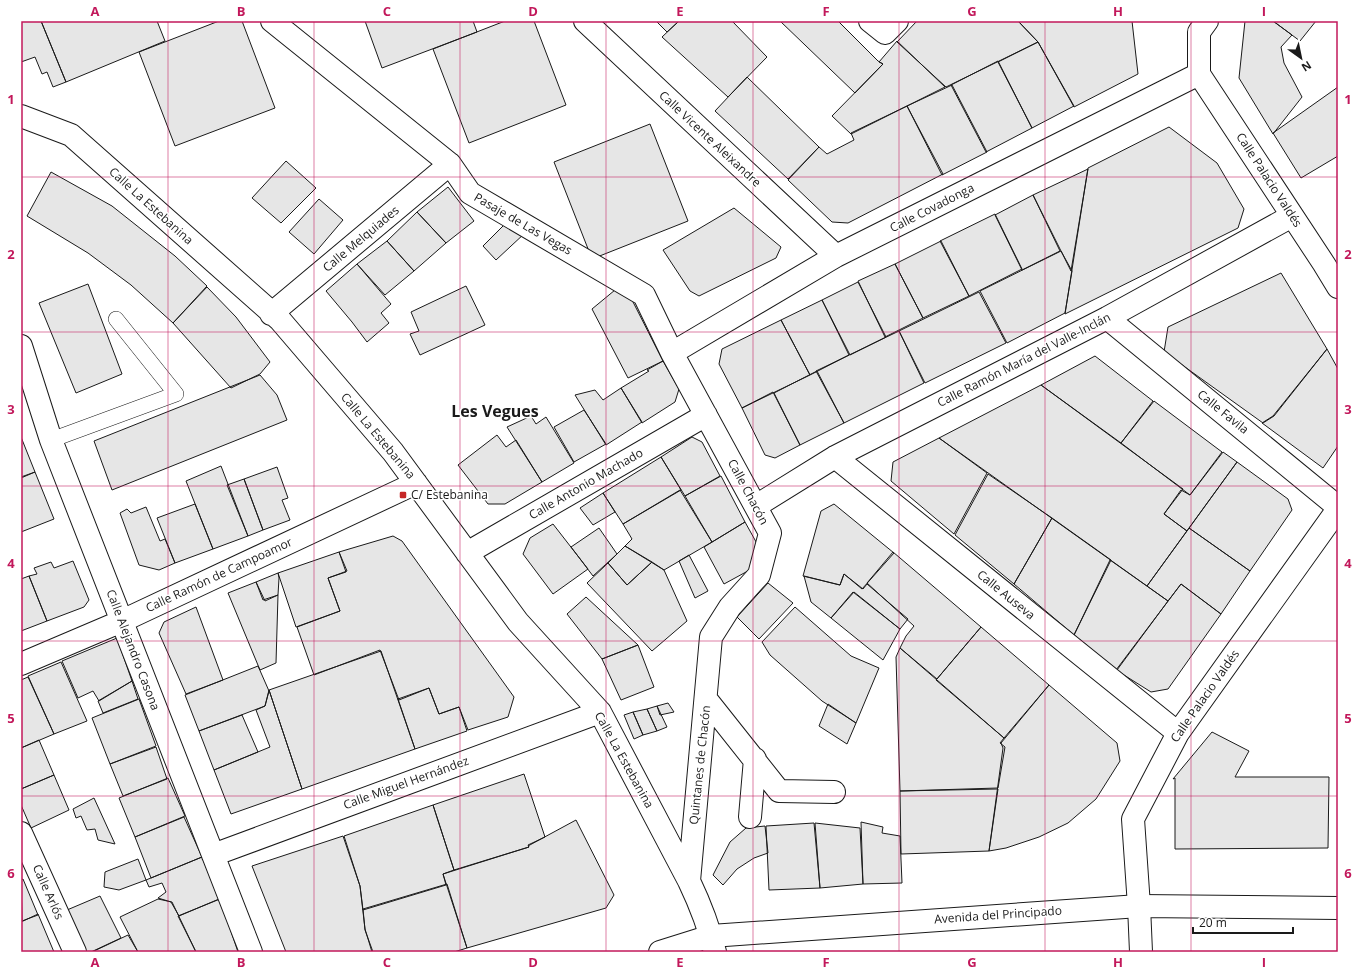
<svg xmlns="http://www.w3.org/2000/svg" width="1359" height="973" font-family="'Open Sans',sans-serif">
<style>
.building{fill:#e6e6e6;stroke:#1a1a1a}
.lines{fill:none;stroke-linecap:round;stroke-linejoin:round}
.lane-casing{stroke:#1a1a1a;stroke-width:16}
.street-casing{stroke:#1a1a1a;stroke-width:24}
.primary-casing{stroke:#1a1a1a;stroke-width:24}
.lane{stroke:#fff;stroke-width:15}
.street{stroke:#fff;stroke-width:22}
.primary{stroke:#fff;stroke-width:22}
.grid{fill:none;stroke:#c2185b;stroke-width:1;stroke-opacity:0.55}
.poi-dot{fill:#c62828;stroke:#fff;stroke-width:1.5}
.labels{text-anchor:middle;stroke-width:3;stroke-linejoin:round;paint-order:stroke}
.street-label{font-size:12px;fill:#1a1a1a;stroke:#fff}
.poi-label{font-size:12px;fill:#1a1a1a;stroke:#fff;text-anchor:start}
.district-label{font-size:16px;font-weight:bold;fill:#1a1a1a;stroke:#fff}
.neatline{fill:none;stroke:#c2185b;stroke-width:1.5}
.grid-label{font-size:13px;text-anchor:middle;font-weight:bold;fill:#c2185b}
</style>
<rect width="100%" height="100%" fill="#fff"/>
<path class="building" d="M21 21H41L66 82 53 87 47 72 42 74 35 57 21 62Z
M41 21H157L165 41 66 82Z
M219 21H242L275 108 175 146 139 52Z
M365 21H473L477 32 382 68Z
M505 21H534L566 105 469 143 433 49Z
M656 21H679L667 32Z
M679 21H732L767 57 728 97 662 37Z
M780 21H838L878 61 883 64 855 93Z
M917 21H1018L1038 42 946 87 897 42Z
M1018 21H1132L1138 74 1074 107 1038 42Z
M1245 21H1273L1292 35 1281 47 1284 63 1302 97 1273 134 1239 78Z
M1273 21H1316L1300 41Z
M897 41 945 87 851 134 832 116 883 64 879 62Z
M1038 42 1074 106 1032 128 998 62Z
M998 61 1032 128 986 152 951 85Z
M747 77 819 147 788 179 715 111Z
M952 85 987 152 942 175 907 106Z
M1338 87V156L1301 178 1273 133Z
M907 106 943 174 848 223 832 222 788 180 819 147 827 154 854 140 851 133Z
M650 124 688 221 592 259 554 162Z
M1169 127 1217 163 1244 209 1238 228 1065 314 1088 168Z
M286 161 316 188 281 223 252 198Z
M1088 169 1071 271 1033 195Z
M51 172 112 206 175 256 207 286 173 323 131 285 88 253 27 216Z
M448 187 474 221 446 243 417 212Z
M1033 195 1060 251 1022 270 995 215Z
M319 199 343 220 314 254 289 232Z
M734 208 781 247 776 258 699 296 690 291 663 250Z
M417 212 446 243 414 271 387 241Z
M995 214 1022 269 969 296 940 241Z
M507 222 525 233 496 260 483 246Z
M387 241 414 271 385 295 357 264Z
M941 241 969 296 923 318 895 264Z
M1061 251 1072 271 1065 313 1007 343 980 291Z
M357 264 391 304 381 313 389 323 367 342 352 322 326 291Z
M895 264 923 318 885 337 858 281Z
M1281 273 1327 349 1274 416 1263 423 1164 352 1168 327Z
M858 282 886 337 850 355 822 300Z
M88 284 122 374 76 393 39 303Z
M466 286 485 325 420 355 410 334 419 331 411 312Z
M207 287 236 317 270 362 260 374 231 388 173 323Z
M615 290 631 298 663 361 628 378 592 309Z
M979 292 1006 343 925 383 899 331Z
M822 300 849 355 810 375 781 320Z
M781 320 810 375 742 408 719 364 722 349Z
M899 331 924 383 844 423 816 371Z
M1327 349 1338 369V446L1323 468 1262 423 1273 416Z
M1095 356 1153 401 1121 443 1041 385Z
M663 361 679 389 675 402 642 423 621 388 649 371 647 370Z
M817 371 844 423 800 445 774 393Z
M260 375 277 395 287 420 112 490 94 441Z
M1041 385 1183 489 1164 514 1187 531 1147 586 939 438Z
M621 388 642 422 606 445 575 395 595 390 603 400Z
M773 392 800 445 775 458 765 455 742 408Z
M1154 401 1222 452 1190 495 1121 443Z
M584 410 606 444 574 462 554 427Z
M531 416 536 424 546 417 574 463 542 482 507 427Z
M497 435 506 447 516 440 542 482 505 504H488L458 465Z
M21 437 35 472 21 477Z
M692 437 702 442 720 476 685 496 661 457Z
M939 438 987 473 954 534 891 481 893 462Z
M1223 452 1237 462 1187 531 1164 514 1181 490 1190 495Z
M661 457 681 490 623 524 603 493Z
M1237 462 1288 499 1292 510 1250 571 1189 528Z
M221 466 248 536 213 549 186 481Z
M277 467 288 498 282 500 290 520 263 530 244 479Z
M35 472 54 519 21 532V478Z
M988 474 1052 518 1014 584 955 535Z
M721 476 745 522 712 542 685 496Z
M244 479 263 530 248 536 227 485Z
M680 490 712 542 664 570 625 546 632 539 623 524Z
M603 493 615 512 593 525 580 508Z
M195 504 213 549 175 563 157 518Z
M834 504 894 553 862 589 844 574 840 585 803 576 821 511Z
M146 507 160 541 165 539 175 563 159 570 139 565 120 513 127 509 131 513Z
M1052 518 1111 560 1074 635 1014 584Z
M745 522 760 549 757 566 724 584 704 547Z
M553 524 588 569 553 594 523 554 530 538Z
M599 528 617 554 593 576 571 547Z
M1189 528 1250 571 1221 614 1181 584 1168 601 1147 586Z
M393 536 402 541 514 697 508 717 468 730 459 707 439 714 429 688 399 700 380 650 314 675 297 627 340 611 328 578 347 571 339 552Z
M625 546 652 562 627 585 608 563Z
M339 552 346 572 328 578 340 611 296 627 278 573Z
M893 552 981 627 937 679 900 648 906 636 914 626 867 583Z
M689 555 708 591 695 598 679 561Z
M1110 560 1168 601 1117 670 1074 635Z
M73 561 89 600 84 607 47 621 29 576 37 574 34 568 51 562 54 568Z
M652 562 664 570 687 621 652 651 587 583 608 563 627 585Z
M278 573 279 578 278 595 263 600 256 582Z
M844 574 863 589 867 584 908 619 900 629 854 592 831 618 811 602 804 576 840 585Z
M29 576 47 621 21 631V579Z
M256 582 265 601 278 595 276 663 260 670 228 593Z
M768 583 793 603 759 639 737 617Z
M1181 584 1221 614 1168 689 1151 692 1116 670Z
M853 592 900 629 883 660 831 618Z
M586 597 638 645 602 659 567 614Z
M196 607 223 680 186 694 159 633 164 622Z
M795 607 851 656 879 668 856 723 822 701 770 655 762 642Z
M981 627 1049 685 1004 738 936 680Z
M117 638 132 681 99 701 93 691 78 698 62 661Z
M638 645 654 687 621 700 602 659Z
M900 648 1004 738 1000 743 1005 747 998 788 900 791 896 657Z
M381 651 415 749 302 789 269 690Z
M61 662 87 721 54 734 28 676Z
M258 666 269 691 265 706 199 731 185 695Z
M28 677 54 734 21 748V680Z
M132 681 138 699 103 713 98 701Z
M1049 685 1117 743 1120 761 1096 799 1068 823 1039 837 1006 848 989 851 1003 748 1001 743Z
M429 688 439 714 459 707 467 731 415 749 398 699Z
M269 690 302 789 231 814 214 770 270 747 256 710 265 706Z
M139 699 156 746 110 764 92 718Z
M668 703 674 712 660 715 657 706Z
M828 704 856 723 847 744 819 726Z
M657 706 667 727 657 731 647 709Z
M647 709 657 731 643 735 633 712Z
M633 712 643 735 634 739 624 715Z
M242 715 258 752 214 770 199 731Z
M1212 732 1249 751 1235 777H1329L1328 848 1175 849V778L1173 779Z
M39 740 54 775 21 789V748Z
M156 747 167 779 123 796 110 764Z
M524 774 545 837 528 845 529 847 454 870 433 805Z
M54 775 69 810 31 828 21 805V789Z
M168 778 185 816 135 837 119 798Z
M998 789 989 851 901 854 900 791Z
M94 798 115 844 98 840 95 829 87 830 81 816 76 818 73 809Z
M433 805 454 870 443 874 446 885 363 910 360 886 344 836Z
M184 817 202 857 151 878 135 837Z
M576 820 614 895 606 908 467 948 443 874 529 847 528 846Z
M861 822 883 827 882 833 900 836 902 883 863 884Z
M814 823 820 888 769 890 766 826Z
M815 823 860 828 863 884 820 888Z
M765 826 768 853 754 858 737 869 723 885 713 875 730 842 746 828Z
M343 836 360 886 365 929 372 952H286L252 866Z
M202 857 219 899 179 916 171 902 158 898 166 892 162 883 149 887 146 880Z
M138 859 146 880 119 890 104 887 105 872Z
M23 879 38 915 22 921 21 880Z
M447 884 467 948 454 952H373L365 930 363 909Z
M100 896 121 938 91 952H86L67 910Z
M158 899 172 902 196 952H138L120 917Z
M220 899 238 952H196L178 916Z
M38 914 54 952H21V922Z
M128 935 138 952H92Z"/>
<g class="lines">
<g class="lane-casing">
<path id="lane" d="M51 440 176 394 116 319"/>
</g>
<g class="street-casing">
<path id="street" d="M272 21 450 164 470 193 644 295 672 353 770 533 759 575 730 607 711 637 689 881
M585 21 836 256
M870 21 885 33 897 21
M1199 74 1324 264 1338 287
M1199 74V32L1207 21
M21 116 71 135 280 320 393 452 518 622 600 712 689 881C700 904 709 927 715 952
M271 314 450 164
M1107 318 1338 507
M21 346 51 440 251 952
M672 353 836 256 1199 74
M835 457 1178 733
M756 506 835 457 1107 318 1292 216
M467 553 706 415
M21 664 122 621 416 483
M706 699 779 791 834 792
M750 817 755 759
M21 833 75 952
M213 855 600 712
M1141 952 1139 906 1133 819 1178 733 1338 509"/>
</g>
<g class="primary-casing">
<path id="primary" d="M660 952 711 936 1139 906 1338 908"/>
</g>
<use href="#lane" class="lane"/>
<use href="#street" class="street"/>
<use href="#primary" class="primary"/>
</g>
<path class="grid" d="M168 21V952M314 21V952M460 21V952M606 21V952M753 21V952M899 21V952M1045 21V952M1191 21V952M21 177H1338M21 332H1338M21 486H1338M21 641H1338M21 796H1338"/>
<rect class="poi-dot" x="399" y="491" width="8" height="8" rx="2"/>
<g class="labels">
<g class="street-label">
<text transform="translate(710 139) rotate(43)" y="4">Calle Vicente Aleixandre</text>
<text transform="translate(1269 180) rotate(57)" y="4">Calle Palacio Valdés</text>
<text transform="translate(151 206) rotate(42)" y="4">Calle La Estebanina</text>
<text transform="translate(932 208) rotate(-27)" y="4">Calle Covadonga</text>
<text transform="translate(523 224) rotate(30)" y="4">Pasaje de Las Vegas</text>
<text transform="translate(361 239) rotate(-40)" y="4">Calle Melquiades</text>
<text transform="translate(1024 360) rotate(-27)" y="4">Calle Ramón María del Valle-Inclán</text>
<text transform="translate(1223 412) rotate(39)" y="4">Calle Favila</text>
<text transform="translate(378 436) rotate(50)" y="4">Calle La Estebanina</text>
<text transform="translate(586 484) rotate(-30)" y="4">Calle Antonio Machado</text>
<text transform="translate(748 492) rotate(62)" y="4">Calle Chacón</text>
<text transform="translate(219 575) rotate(-25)" y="4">Calle Ramón de Campoamor</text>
<text transform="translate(1006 595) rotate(39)" y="4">Calle Auseva</text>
<text transform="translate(133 650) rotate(69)" y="4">Calle Alejandro Casona</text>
<text transform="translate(1205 696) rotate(-55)" y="4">Calle Palacio Valdés</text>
<text transform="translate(624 760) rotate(61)" y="4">Calle La Estebanina</text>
<text transform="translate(700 765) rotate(-84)" y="4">Quintanes de Chacón</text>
<text transform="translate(406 783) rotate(-20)" y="4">Calle Miguel Hernández</text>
<text transform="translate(48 892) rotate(66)" y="4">Calle Arlós</text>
<text transform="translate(998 915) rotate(-4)" y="4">Avenida del Principado</text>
</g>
<g class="poi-label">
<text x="411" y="499">C/ Estebanina</text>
</g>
<g class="district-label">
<text x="495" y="417">Les Vegues</text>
</g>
</g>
<rect width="1359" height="973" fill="none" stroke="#ffffff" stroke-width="44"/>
<g transform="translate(1301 58) rotate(147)" stroke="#ffffff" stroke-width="3" paint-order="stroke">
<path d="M0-3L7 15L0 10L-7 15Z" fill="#1a1a1a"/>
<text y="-6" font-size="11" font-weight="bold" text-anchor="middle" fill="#1a1a1a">N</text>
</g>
<path d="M1193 927v6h100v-6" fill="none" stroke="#1a1a1a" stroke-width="2"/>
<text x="1199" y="927" font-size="12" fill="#1a1a1a" stroke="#ffffff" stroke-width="3" paint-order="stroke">20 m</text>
<rect x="22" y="22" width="1315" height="929" class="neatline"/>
<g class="grid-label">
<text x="95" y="16">A</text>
<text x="241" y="16">B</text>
<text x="387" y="16">C</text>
<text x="533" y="16">D</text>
<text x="680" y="16">E</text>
<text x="826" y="16">F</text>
<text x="972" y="16">G</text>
<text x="1118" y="16">H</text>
<text x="1264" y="16">I</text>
<text x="11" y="104">1</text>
<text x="1348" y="104">1</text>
<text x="11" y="259">2</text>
<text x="1348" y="259">2</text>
<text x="11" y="414">3</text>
<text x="1348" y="414">3</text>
<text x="11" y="568">4</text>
<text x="1348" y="568">4</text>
<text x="11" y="723">5</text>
<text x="1348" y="723">5</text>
<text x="11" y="878">6</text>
<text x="1348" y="878">6</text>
<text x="95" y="967">A</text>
<text x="241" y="967">B</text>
<text x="387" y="967">C</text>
<text x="533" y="967">D</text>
<text x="680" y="967">E</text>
<text x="826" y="967">F</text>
<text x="972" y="967">G</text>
<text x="1118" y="967">H</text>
<text x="1264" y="967">I</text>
</g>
</svg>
